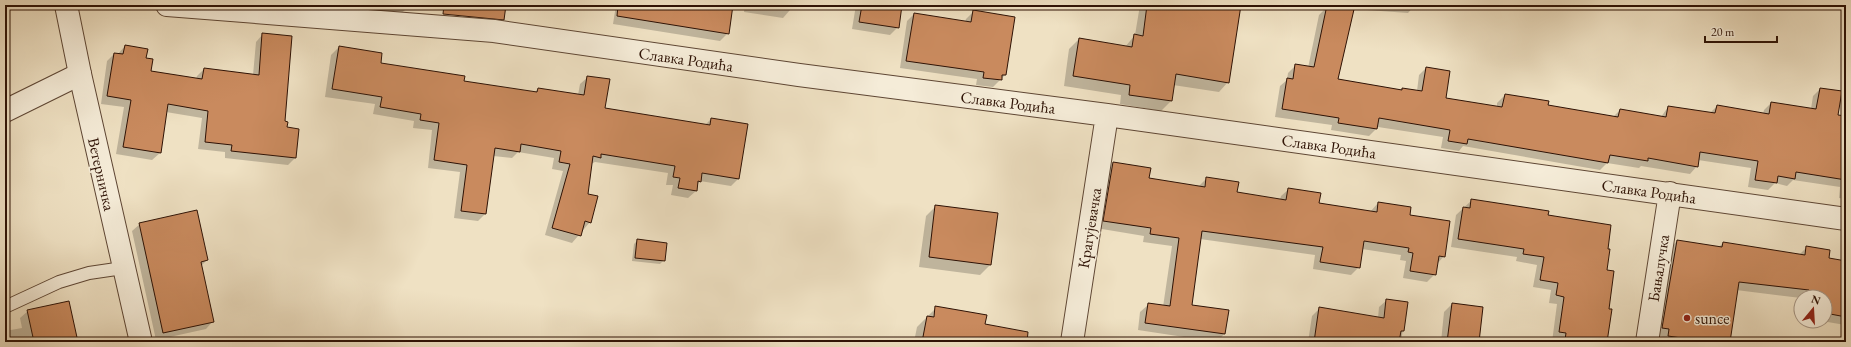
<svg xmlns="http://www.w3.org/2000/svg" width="1851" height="347" font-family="'EB Garamond',serif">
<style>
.shadow{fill:#0003}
.building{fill:#c98a5e;stroke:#2e1205}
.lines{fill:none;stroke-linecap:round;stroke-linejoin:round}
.service-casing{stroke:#5e4634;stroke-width:14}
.minor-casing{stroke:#5e4634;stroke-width:24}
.tertiary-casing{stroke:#5e4634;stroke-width:24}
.service{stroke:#f5ecd8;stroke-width:12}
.minor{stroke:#f5ecd8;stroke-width:22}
.tertiary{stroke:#f5ecd8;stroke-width:22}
.poi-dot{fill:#8f2418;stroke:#f5ecd8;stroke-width:1.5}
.labels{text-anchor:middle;stroke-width:3;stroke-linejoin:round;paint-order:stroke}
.street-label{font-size:16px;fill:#2e1205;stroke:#f5ecd8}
.poi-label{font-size:16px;fill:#2e1205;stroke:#f5ecd8;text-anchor:start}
</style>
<rect width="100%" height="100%" fill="#efe1c3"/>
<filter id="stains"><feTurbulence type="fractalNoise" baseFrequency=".005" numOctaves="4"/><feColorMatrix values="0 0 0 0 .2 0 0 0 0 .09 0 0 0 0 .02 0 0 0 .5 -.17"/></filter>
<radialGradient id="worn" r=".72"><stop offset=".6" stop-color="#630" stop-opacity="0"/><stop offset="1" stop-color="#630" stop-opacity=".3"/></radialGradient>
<path class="shadow" d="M320 5H405V10L397 17Z
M465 5H505L503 19 496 27 462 24Z
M530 5H555L552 8Z
M616 5H732L728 33 720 41 613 24Z
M745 5H791L790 10 783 18 744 12Z
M856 5H901L898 27 890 35 852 29Z
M1140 5H1240L1228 82 1219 92 1173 85 1171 101 1161 111 1120 104 1121 95 1064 86 1069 49 1079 39 1125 47 1135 35Z
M1326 5H1415L1408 13 1353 9 1337 80 1400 90 1402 89 1417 91 1419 75 1426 68 1444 99 1497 107V103L1505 95 1547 106 1613 117 1620 110 1661 117 1668 107 1710 113 1717 106 1763 114 1764 110 1771 103 1811 109 1813 96 1820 89 1837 116 1846 137V199L1839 198 1840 187 1793 180 1787 186 1775 183 1768 190 1748 187 1751 168 1698 160 1697 166 1690 174 1641 166 1639 168 1607 163 1600 170 1463 146 1459 151 1441 148 1443 137 1378 127 1369 136 1331 130 1332 125 1275 117 1280 86 1287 80 1288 73 1295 66 1308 68 1319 15 1325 9Z
M973 12 1005 75 993 87 976 85 977 79 900 68 907 21 914 14 965 22 966 19Z
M263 34 284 122 295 158 288 165 225 158V152L198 149 202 118 166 112 160 153 152 160 116 154 124 107 101 104 107 61 114 54H118L125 46 145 59 150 71 196 79 197 76 204 69 253 75 256 42Z
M339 47 380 64 463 82 534 93 538 89 578 95 580 84 588 77 604 109 705 125 711 119 747 125 738 179 731 186 700 181 697 185 696 191 688 198 671 195 673 185H666L668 173 595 162 591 164 586 194 590 222 572 243 545 235 563 171 552 169 554 158 518 152 512 158 493 156 485 214 478 221 454 218 460 172 428 168 432 130 413 128 414 121 373 114 375 104 325 97 331 55Z
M1113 163 1148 179 1199 186 1207 178 1236 192 1280 200 1281 196 1289 189 1318 203 1370 212 1378 203 1409 216 1444 256 1437 264 1435 274 1427 282 1403 278 1406 261 1400 260 1401 255 1362 249 1359 267 1351 275 1313 269 1315 255 1200 239 1191 306 1224 334 1217 342 1138 330 1140 312 1148 305 1163 307 1172 246 1143 242 1144 236 1096 228 1105 171Z
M1472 200 1547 216 1606 271 1608 310H1611L1606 342H1552L1557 304 1549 303 1551 290 1533 287 1537 265 1516 261 1517 257 1451 247 1456 215Z
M936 206 990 265 980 275 919 267 926 216Z
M140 224 207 260 201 266 213 321 206 329 156 340 132 231Z
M638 240 664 260 660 264 632 261 634 244Z
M1677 241 1719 247 1723 243 1799 255 1807 247 1828 259 1846 262V329H1844L1845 325 1822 321H1825V297L1801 298 1736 290 1729 342H1662L1663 337 1656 336 1670 248Z
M1387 300 1407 303 1401 342H1308L1312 316 1320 308 1378 318 1379 307Z
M1452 304 1478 342H1441L1444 312Z
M936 308 984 325 1015 342H914L917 327Z
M28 311 77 342H5V331L22 328 20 318Z
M1223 339 1254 342H1220Z"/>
<path class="building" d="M444 5H506L504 20 443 14Z
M618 5H733L729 34 617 16Z
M862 5H902L899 28 859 22Z
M1147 5H1241L1229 83 1176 74 1172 101 1129 95 1130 85 1073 76 1079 38 1132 47 1134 34 1143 36Z
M1327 5H1355L1338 79 1402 90V88L1422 91 1426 67 1450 71 1446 98 1502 107 1505 94 1549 101 1548 105 1618 117 1620 109 1666 117 1668 106 1715 113 1717 105 1769 114 1771 102 1816 109 1820 88 1842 91 1838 115 1846 116V180L1796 172 1795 179 1778 176 1777 183 1755 180 1758 161 1700 152 1698 167 1648 158V161L1610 155 1608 163 1468 139 1467 144 1448 141 1450 130 1379 118 1377 129 1338 123 1339 118 1282 109 1287 78 1293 79 1295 64 1314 67Z
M973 10 1015 17 1006 75H1002V80L983 78 984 72 906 61 914 13 971 22Z
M262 33 292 36 285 121 288 122 287 127 299 129 296 158 231 151 232 145 205 142 208 111 168 104 161 153 123 147 131 100 107 96 114 53 123 54 125 45 148 49 146 58 153 59 151 71 202 79 204 68 259 75Z
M339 46 382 53 381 63 465 76 464 81 537 92 538 88 584 95 587 76 610 79 605 108 710 125 711 118 748 124 739 179 702 173 701 182 698 181 697 191 678 188 680 178 673 177 675 166 601 154V158L593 156 588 194 598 196 591 223 585 221 581 236 552 228 570 164 559 162 561 151 521 144 520 152 495 148 486 214 461 211 467 165 434 160 439 123 420 120 421 114 380 107 382 97 332 89Z
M1113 162 1151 168 1149 178 1205 187 1206 177 1239 182 1237 192 1286 200 1288 188 1321 193 1319 203 1377 212 1378 202 1411 207 1410 215 1450 221 1445 257 1439 256 1436 275 1410 271 1413 253 1408 252 1409 248 1364 241 1360 268 1320 262 1323 247 1202 231 1192 305 1229 310 1225 334 1145 323 1148 303 1170 306 1179 238 1150 234 1151 228 1103 221Z
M1471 199 1549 211 1548 215 1611 225 1608 249H1610L1607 270 1614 271 1609 309H1612L1607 342 1565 340 1566 333 1559 332 1564 297 1556 295 1558 283 1540 280 1544 257 1523 254 1524 249 1458 239 1463 207 1470 208Z
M935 205 998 213 991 265 929 257Z
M197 210 208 260 201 262 214 322 163 333 139 223Z
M637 239 667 243 665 261 635 258Z
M1677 240 1722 247 1723 242 1805 255 1806 246 1830 250 1829 258 1846 261V317L1825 313V297H1808L1809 290 1739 282 1730 342H1708L1668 336 1669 329 1662 328Z
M1386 299 1408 302 1404 331H1401L1399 342H1314L1319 307 1384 318Z
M69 301 78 342H34L27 310Z
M1452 303 1483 307 1479 342H1447Z
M935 306 987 315 985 324 1028 332 1027 342H922L927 316 934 317Z"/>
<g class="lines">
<g class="service-casing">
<path id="service" d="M5 307 59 282 89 273 123 268"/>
</g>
<g class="minor-casing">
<path id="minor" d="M167 5 494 31 799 75 1107 115 1846 219
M5 111 80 74
M1072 342 1107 115
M1647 342 1670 193"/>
</g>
<g class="tertiary-casing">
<path id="tertiary" d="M66 5 80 74 141 342"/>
</g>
<use href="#service" class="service"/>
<use href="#minor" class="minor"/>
<use href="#tertiary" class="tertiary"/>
</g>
<circle class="poi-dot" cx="1687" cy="318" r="4"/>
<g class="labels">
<g class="street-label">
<text transform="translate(686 59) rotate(8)" y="6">Славка Родића</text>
<text transform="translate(1008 102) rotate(7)" y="6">Славка Родића</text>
<text transform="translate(1329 146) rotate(8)" y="6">Славка Родића</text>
<text transform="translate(102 174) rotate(77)" y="6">Ветерничка</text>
<text transform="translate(1649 191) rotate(8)" y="6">Славка Родића</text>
<text transform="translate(1089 228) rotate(-81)" y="6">Крагујевачка</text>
<text transform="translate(1658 268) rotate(-81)" y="6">Бањалучка</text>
</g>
<g class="poi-label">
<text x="1695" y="324">sunce</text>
</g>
</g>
<rect width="1851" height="347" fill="none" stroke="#efe1c3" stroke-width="20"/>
<rect x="6" y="6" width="1839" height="335" fill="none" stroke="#2e1205" stroke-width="2"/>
<rect x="10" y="10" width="1831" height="327" fill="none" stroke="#2e1205"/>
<g transform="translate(1813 309) rotate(18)"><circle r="19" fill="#f5ecd8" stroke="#a59584"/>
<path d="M0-3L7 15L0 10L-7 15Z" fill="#8f2418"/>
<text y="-6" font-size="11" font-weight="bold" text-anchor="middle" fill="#2e1205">N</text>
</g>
<path d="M1705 36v6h72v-6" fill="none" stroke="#2e1205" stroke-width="2"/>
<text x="1711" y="36" font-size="12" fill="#2e1205" stroke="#f5ecd8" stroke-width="3" paint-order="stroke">20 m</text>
<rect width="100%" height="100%" filter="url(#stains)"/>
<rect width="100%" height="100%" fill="url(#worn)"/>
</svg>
